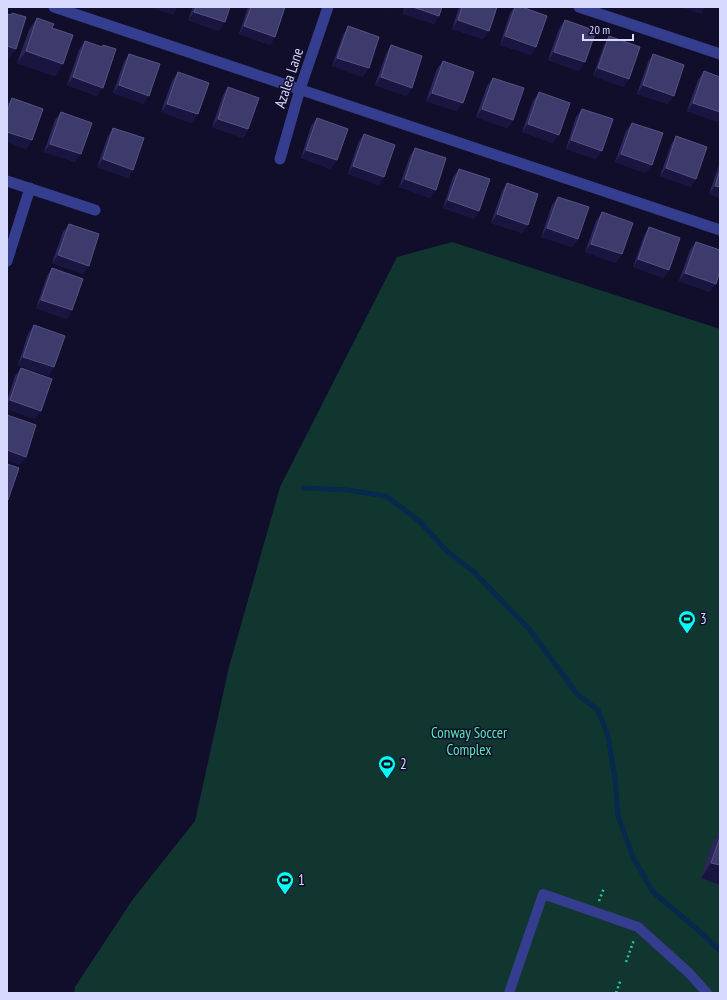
<svg xmlns="http://www.w3.org/2000/svg" width="727" height="1000" font-family="'PT Sans Narrow',sans-serif">
<style>
.green{fill:#113630}
.lines{fill:none;stroke-linecap:round;stroke-linejoin:round}
.stream{stroke:#06294c;stroke-width:5}
.path{stroke:#25c6a8;stroke-width:2.5;stroke-dasharray:2 3;stroke-linecap:butt}
.service{stroke:#353d8e;stroke-width:10}
.minor{stroke:#353d8e;stroke-width:11}
.wall{fill:#2a265a}
.shaded-wall{fill:#181540}
.building{fill:#3d3a6c;stroke:#555383}
.labels{text-anchor:middle;stroke-width:3;stroke-linejoin:round;paint-order:stroke}
.street-label{font-size:15px;fill:#d8d9ff;stroke:#100e2b}
.poi-label{font-size:15px;fill:#d8d9ff;stroke:#100e2b;text-anchor:start}
.park-label{font-size:15px;fill:#59ebb3;stroke:#100e2b}
</style>
<rect width="100%" height="100%" fill="#100e2b"/>
<path class="green" d="M452 242 720 329V993H74L75 987 133 899 195 821 229 667 280 487 397 257Z"/>
<g class="lines">
<path class="stream" d="M303 488 347 490 386 496 418 520 449 553 473 571 530 630 577 694 598 710 608 736 615 779 618 816 633 857 653 892 705 936 720 951"/>
<path class="path" d="M599 901 604 888
M626 962 634 940
M616 993 621 979"/>
<path class="service" d="M509 993 543 894 638 927 689 973 707 993"/>
<path class="minor" d="M54 7 720 230
M579 7 720 54
M280 159 300 89 328 7
M7 181 95 210
M7 261 30 188"/>
</g>
<path class="wall" d="M193 7H230L219 31 188 20Z
M248 7H285L275 37 270 45 239 34Z
M405 7H442L434 24 403 14Z
M459 7H497L483 39 452 29Z
M515 7H522L531 55 500 45 510 13Z
M37 18 52 28 55 76 17 63 29 30Z
M565 20 579 71 548 60 559 29Z
M348 26 363 77 332 66 343 35Z
M609 36 624 87 593 76 604 45Z
M85 41 101 47 103 45 97 96 67 85 79 50Z
M391 45 412 88 406 96 375 85 386 54Z
M129 54 144 104 113 93 124 62Z
M653 54 668 104 637 94 648 62Z
M443 61 457 111 426 101 437 69Z
M704 71 718 122 687 111 698 80Z
M178 72 192 123 161 112 172 81Z
M493 78 513 120 507 128 476 117 487 86Z
M228 87 248 129 243 138 212 127 223 95Z
M539 92 553 143 522 132 533 101Z
M12 98 32 140 26 149 7 142V105Z
M582 109 596 159 566 149 576 117Z
M61 112 75 162 44 152 55 120Z
M317 118 331 169 301 158 311 126Z
M632 123 646 173 615 162 626 131Z
M113 128 133 170 128 178 97 167 108 136Z
M364 134 379 185 348 174 358 143Z
M676 136 691 187 660 176 671 145Z
M415 148 436 190 430 198 399 187 410 156Z
M720 162V198L709 194Z
M459 169 479 211 474 219 443 208 453 177Z
M507 183 522 233 491 223 502 191Z
M558 197 578 239 572 247 541 237 552 205Z
M602 212 616 263 585 252 596 221Z
M69 224 83 274 52 263 63 232Z
M649 227 664 278 633 267 644 236Z
M696 242 710 292 679 281 690 250Z
M52 268 72 310 67 319 36 308 47 276Z
M34 325 49 376 18 365 28 334Z
M21 368 35 419 7 409V401L15 376Z
M720 831V885L701 878 713 841Z"/>
<path class="shaded-wall" d="M149 7H178L173 15Z
M384 7H391L389 9Z
M407 7H413L439 16 434 24 403 14Z
M681 7H705L701 14Z
M194 12 225 22 219 31 188 20Z
M458 20 489 31 483 39 452 29Z
M244 26 275 37 270 45 239 34Z
M505 36 536 47 531 55 500 45Z
M7 46 16 49 7 61Z
M26 51 63 64 55 76 17 63Z
M554 52 585 62 579 71 548 60Z
M337 58 369 68 363 77 332 66Z
M598 68 629 79 624 87 593 76Z
M73 77 103 88 97 96 67 85Z
M381 77 412 88 406 96 375 85Z
M119 85 149 96 144 104 113 93Z
M643 85 674 96 668 104 637 94Z
M432 93 463 103 457 111 426 101Z
M693 103 720 112V119L718 122 687 111Z
M167 104 198 114 192 123 161 112Z
M482 109 513 120 507 128 476 117Z
M218 119 248 129 243 138 212 127Z
M528 124 559 135 553 143 522 132Z
M7 132 32 140 26 149 7 142Z
M571 140 602 151 596 159 566 149Z
M50 144 81 154 75 162 44 152Z
M306 150 337 160 331 169 301 158Z
M621 154 652 165 646 173 615 162Z
M103 159 133 170 128 178 97 167Z
M353 166 384 177 379 185 348 174Z
M666 168 696 179 691 187 660 176Z
M405 179 436 190 430 198 399 187Z
M715 186 720 187V198L709 194Z
M448 200 479 211 474 219 443 208Z
M497 214 528 225 522 233 491 223Z
M547 228 578 239 572 247 541 237Z
M591 244 622 254 616 263 585 252Z
M58 255 89 266 83 274 52 263Z
M638 259 669 270 664 278 633 267Z
M685 273 716 284 710 292 679 281Z
M41 300 72 310 67 319 36 308Z
M23 357 54 367 49 376 18 365Z
M10 400 41 411 35 419 7 409V404Z
M7 450 26 457 20 465 7 460Z
M711 863 720 865V885L701 878Z"/>
<path class="building" d="M196 7H230L225 22 194 12Z
M251 7H285L275 37 244 26Z
M413 7H442L439 16Z
M462 7H497L489 31 458 20Z
M515 7H522L547 16 536 47 505 36Z
M12 13 26 17 16 49 7 46V14L12 15Z
M37 18 54 24 52 28 73 35 63 64 26 51Z
M565 20 596 31 585 62 554 52Z
M348 26 379 37 369 68 337 58Z
M609 36 640 47 629 79 598 68Z
M85 41 102 47 103 45 116 49 103 88 73 77Z
M391 45 422 56 412 88 381 77Z
M129 54 160 64 149 96 119 85Z
M653 54 684 65 674 96 643 85Z
M443 61 474 72 463 103 432 93Z
M704 71 720 77V112L693 103Z
M178 72 209 83 198 114 167 104Z
M493 78 524 88 513 120 482 109Z
M228 87 259 98 248 129 218 119Z
M539 92 570 103 559 135 528 124Z
M12 98 43 109 32 140 7 132V112Z
M582 109 613 119 602 151 571 140Z
M61 112 92 123 81 154 50 144Z
M317 118 348 129 337 160 306 150Z
M632 123 663 133 652 165 621 154Z
M113 128 144 138 133 170 103 159Z
M364 134 395 145 384 177 353 166Z
M676 136 707 147 696 179 666 168Z
M415 148 446 158 436 190 405 179Z
M459 169 490 179 479 211 448 200Z
M720 170V187L715 186Z
M507 183 538 194 528 225 497 214Z
M558 197 589 207 578 239 547 228Z
M602 212 633 223 622 254 591 244Z
M69 224 99 234 89 266 58 255Z
M649 227 680 238 669 270 638 259Z
M696 242 720 250V271L716 284 685 273Z
M52 268 83 279 72 310 41 300Z
M34 325 65 336 54 367 23 357Z
M21 368 52 379 41 411 10 400Z
M7 415 36 425 26 457 7 450Z
M7 464 19 468 8 500 7 499Z
M720 837V865L711 863Z"/>
<defs>
<g id="stadium-pin" transform="scale(0.9)"><path d="M0 17L-7.5 6A9.5 9.5 0 1 1 7.5 6Z" fill="#04fff8" stroke="#100e2b"/><path d="M0-5a6.5 5 0 1 0 0 10a6.5 5 0 1 0 0-10ZM-3.5-1.8h7v3.6h-7Z" fill="#111"/></g>
</defs>
<g fill-rule="evenodd">
<use href="#stadium-pin" x="687" y="619"/>
<use href="#stadium-pin" x="387" y="764"/>
<use href="#stadium-pin" x="285" y="880"/>
</g>
<g class="labels">
<g class="street-label">
<text transform="translate(289 78) rotate(-72)" y="5">Azalea Lane</text>
</g>
<g class="poi-label">
<text x="700" y="624">3</text>
<text x="400" y="769">2</text>
<text x="298" y="885">1</text>
</g>
<g class="park-label">
<text x="469" y="738">Conway Soccer<tspan x="469" dy="17">Complex</tspan></text>
</g>
</g>
<rect width="727" height="1000" fill="none" stroke="#d8d9ff" stroke-width="16"/>
<path d="M583 34v6h50v-6" fill="none" stroke="#d8d9ff" stroke-width="2"/>
<text x="589" y="34" font-size="12" fill="#d8d9ff" stroke="#100e2b" stroke-width="3" paint-order="stroke">20 m</text>
</svg>
